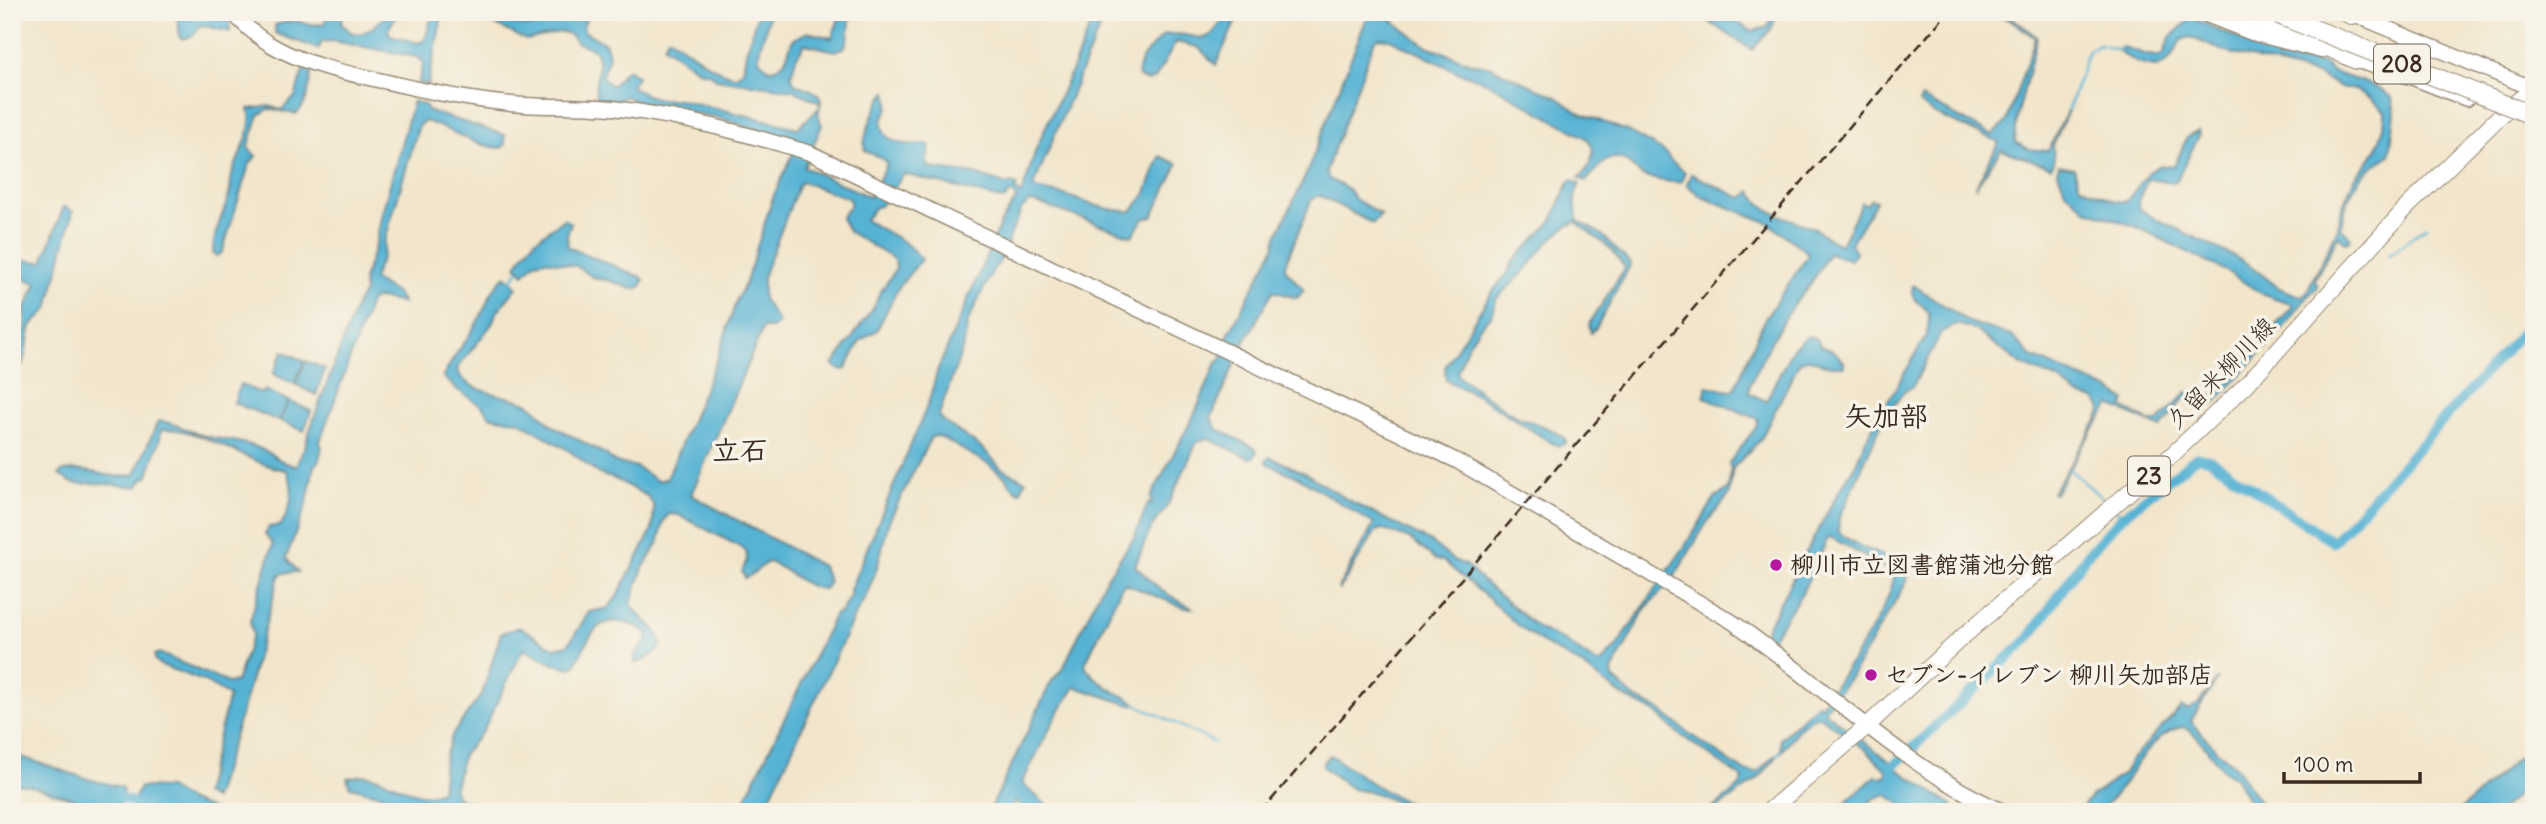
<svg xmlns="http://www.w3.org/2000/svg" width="2546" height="824" font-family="Delius,'Klee One',sans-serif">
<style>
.water{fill:#56b3d4;stroke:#486e79;stroke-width:2}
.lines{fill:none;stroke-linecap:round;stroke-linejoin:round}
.stream{stroke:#56b3d4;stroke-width:2.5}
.canal{stroke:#56b3d4;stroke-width:10}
.secondary-casing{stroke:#968874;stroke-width:17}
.primary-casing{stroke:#968874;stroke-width:18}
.highway-casing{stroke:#968874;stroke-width:20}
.secondary{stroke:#fff;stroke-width:14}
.primary{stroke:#fff;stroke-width:16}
.highway{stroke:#fff;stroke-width:18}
.rail{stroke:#3b2a1e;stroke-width:2.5;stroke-dasharray:10 5;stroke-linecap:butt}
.highway-bridge-casing{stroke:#968874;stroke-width:20;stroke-linecap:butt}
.highway-bridge{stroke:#fff;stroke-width:18}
.poi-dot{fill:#b5179e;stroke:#f7f3e8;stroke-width:2.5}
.labels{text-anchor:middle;stroke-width:7;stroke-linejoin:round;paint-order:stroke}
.shield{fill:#f7f3e8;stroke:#73665b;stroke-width:2}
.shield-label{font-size:23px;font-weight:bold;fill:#3b2a1e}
.street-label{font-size:24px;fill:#3b2a1e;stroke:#f7f3e8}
.poi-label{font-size:24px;font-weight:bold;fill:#3b2a1e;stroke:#f7f3e8;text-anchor:start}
.quarter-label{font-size:28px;font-weight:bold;fill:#3b2a1e;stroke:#f7f3e8}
</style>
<rect width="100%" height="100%" fill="#f7f3e8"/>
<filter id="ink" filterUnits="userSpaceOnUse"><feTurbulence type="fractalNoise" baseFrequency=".0143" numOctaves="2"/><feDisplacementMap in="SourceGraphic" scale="14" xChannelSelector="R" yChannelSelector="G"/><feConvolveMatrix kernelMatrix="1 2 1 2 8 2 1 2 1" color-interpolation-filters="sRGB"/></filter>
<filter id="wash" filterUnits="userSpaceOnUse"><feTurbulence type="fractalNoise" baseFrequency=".00686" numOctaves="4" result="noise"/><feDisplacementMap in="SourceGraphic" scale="28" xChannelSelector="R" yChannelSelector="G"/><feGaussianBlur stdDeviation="1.57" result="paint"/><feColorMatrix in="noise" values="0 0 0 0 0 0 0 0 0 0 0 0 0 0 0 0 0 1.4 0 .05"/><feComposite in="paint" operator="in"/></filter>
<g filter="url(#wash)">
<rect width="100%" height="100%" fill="#f2e5cb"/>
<path class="water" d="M157 12H220L229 21 230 32 200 25 194 35 184 39 180 37 178 17Z
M327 12H343L341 24C345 26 348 30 351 32 364 39 381 21 388 12H398L388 30 390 35 418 43 425 40 433 12H443L428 85 418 83 423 65 422 60 416 57 333 41 322 42 318 49 275 33V25C280 24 286 21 291 21 305 21 312 28 325 23Z
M470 12H499L502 21 525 26H532L551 17 572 19 576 12H589L583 26 584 31 606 44 609 56 602 77 610 85H613L627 69 637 76 631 86C644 96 661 101 678 99L798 128 820 107 819 102 793 90 716 79 711 74 699 71 664 46 668 37C685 47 719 76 736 76L743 71 746 52 758 12H769C769 29 758 42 759 59L769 69C787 69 787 52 793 39L808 32 832 38 839 18 838 12H851L848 39 844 48 835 51 805 44 796 58 791 76 795 84C841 98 809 103 822 125L804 167 870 197 887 164 883 159 865 151C861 138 877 101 887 92 893 113 882 112 882 123 883 147 913 145 928 144L930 147 926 161 930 168 975 174 1007 185 1011 183 1017 185 1015 189 1021 194C1029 177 1031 159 1039 142 1058 99 1080 57 1095 12H1106L1033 187C1042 193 1051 191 1061 194 1083 201 1107 212 1132 211L1145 195 1160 156 1178 164 1153 216 1143 219 1132 236 1037 203 1029 202 1021 210 1000 261 992 272 968 321 964 344 939 415 942 420 983 449 1002 469 1026 481 1020 492 1012 487 1005 477 988 464 938 436 931 437 889 521 877 568 866 596 853 619 763 812H739L835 614 840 613 850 596V590L861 563 928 404 938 369 1001 222 1017 198 1011 192 1004 200 904 174 880 206 875 207 865 220 904 242 922 259 900 285 877 330 860 341 846 369 840 370 833 365 875 305 879 294 896 269 895 261 892 258 848 231 841 218 851 204 848 198 803 182 799 184 763 277V299L779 323 772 328H763L691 495 822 566 829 582 824 589C802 588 789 568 768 562 759 566 754 576 745 578L742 572 747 559 746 550 679 515 669 514 664 520 658 544 643 568 631 604C641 620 658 626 662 645 656 653 645 662 635 663V655L648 639 646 632C640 627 633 625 626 623 595 614 586 643 575 666L570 668 554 664 523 649 483 731 463 755 454 791 457 797C471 804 495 807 511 812H451L350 787 347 778C353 777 359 775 364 775 390 776 417 804 441 791L444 759 448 748 453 733 482 694 501 633 520 627 554 648 568 645 589 612 608 608 618 595 652 530 654 506 647 496 615 479 599 474 571 452 519 421 491 417 482 406 459 391 443 377C454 354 468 340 479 319 487 305 492 285 506 276L517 287 496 313 492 324 459 366 457 369C464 394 509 394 529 404 539 410 544 419 553 426L607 455 614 462 636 467 658 481 667 478 717 359 737 299 746 282 773 197 798 143 716 117 641 104 625 96 618 101 599 100C589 83 606 66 594 49L577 43 569 34 561 32 526 40Z
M1227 12H1240L1216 65 1198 47 1176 42 1155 79 1147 81 1139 77C1134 61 1153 46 1164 35 1203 29 1203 56 1227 12Z
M1369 12H1388L1392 20 1425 45 1471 63 1488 66 1557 97 1578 112 1629 132 1665 152 1671 161 1685 172 1681 182C1674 183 1650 179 1643 176 1632 169 1622 150 1606 161 1599 166 1592 175 1586 181L1579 178C1590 168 1600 150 1586 138L1486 82 1460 73 1390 39 1379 38 1374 42 1326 171 1329 179 1348 189 1355 199 1381 215 1373 224 1319 195 1311 201 1285 265V269L1304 290 1297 298 1273 291 1241 349 1211 418 1217 429 1255 448 1257 452 1253 458H1249L1207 438 1197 442 1168 505 1151 528 1135 566 1162 591 1192 608H1185L1126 584 1122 586 1085 664C1087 674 1106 686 1115 692 1123 697 1130 697 1136 704L1130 705 1075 687 1055 718 1022 783 1054 812H1032L1014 802 1007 812H989L1051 682 1063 668 1104 582 1135 536 1148 503 1152 504 1151 497 1195 413 1217 362 1220 361 1226 346 1227 337 1273 250 1278 233 1305 177Z
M1698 12H1719L1752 31 1768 27 1774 12H1778L1772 28 1752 50 1699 15Z
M1990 12C2009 12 2023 26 2037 37L2017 118 2015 142 2028 149 2048 151 2068 110 2053 146 2054 163 2051 167 2001 150 1975 188 1999 142 1935 114 1919 103 1922 98 1992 135 2007 121 2035 38 2014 22Z
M2189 16 2224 33 2265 47 2323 63 2333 72 2378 87 2392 98 2395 113 2390 155C2384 160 2377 163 2371 168 2354 181 2343 207 2341 228L2351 238 2350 240 2346 242 2338 236 2315 279 2318 287 2308 296 2284 327 2214 404 2189 397 2182 401 2161 428 2110 405 2081 448 2055 494 2052 493 2098 419 2101 409 2096 400 2078 395 2059 380 2022 365 1975 330 1958 324 1954 325 1941 333 1913 386 1904 392 1885 416 1839 519 1838 531C1857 549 1881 554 1904 563L1908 572 1906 583 1851 676 1824 711 1892 763 1912 743 1918 749 1896 768 1952 805 1956 812H1912L1886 794 1873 799 1859 812H1834L1876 776 1883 777 1888 772 1866 750 1820 716C1802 719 1792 739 1781 752L1780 739 1817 704 1820 706C1840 678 1893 607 1894 573L1832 538H1828L1802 593 1771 640 1763 635 1830 507 1856 463 1866 439 1926 336C1927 330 1931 320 1928 313 1923 302 1908 301 1913 285L1969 322 2012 336 2032 357 2108 389 2125 400 2123 407 2150 422H2158L2187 392C2197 392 2203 399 2214 395L2292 307V304L2261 293 2226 271 2137 227 2087 210 2065 191 2057 170 2059 165 2074 168 2080 186 2115 201H2127L2149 172 2157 167 2175 165 2187 137 2199 131 2200 134 2177 180 2172 183 2148 179 2138 201 2140 209 2154 218 2233 256 2251 266 2279 288 2300 296 2305 294 2309 287 2338 228 2340 212 2354 179 2370 160 2377 148 2384 127 2385 112 2369 97 2351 88H2343L2317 75 2226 52 2190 37 2181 40C2177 46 2172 59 2166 63 2154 73 2129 60 2119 51L2122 47C2135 49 2151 59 2163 55L2170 37 2186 23Z
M304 67 312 69C309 84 309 104 296 114L269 109 259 115 248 148 256 156 249 165 222 253 216 256 213 253C213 230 225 213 230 191 231 186 230 180 232 175 238 155 255 130 249 109L270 106 281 110 295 97Z
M413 101 425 105 428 111 505 135V145L501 148C473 146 451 129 425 121L419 125 385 240 383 255 373 279 397 294 403 303 378 298 371 300 320 441 322 448 318 463 314 465 307 503 286 558 298 572 284 573 279 576 241 715 214 799 204 794 229 696 203 681 160 665 155 660 154 655 159 653 228 683 236 682 253 634 250 621 273 544 265 534 269 527 281 525C291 508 296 488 286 470 247 464 199 425 161 430L160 439 147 478H143L137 487 95 483 80 484 72 483 59 475 61 472C86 464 113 483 135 474L158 421C172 422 183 428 196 433 217 441 240 439 261 449 273 454 283 465 296 466L306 444 309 432 357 303 364 292 363 280 375 247 382 213Z
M1691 174 1739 197H1744L1751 191C1764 215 1789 217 1813 228 1823 233 1832 242 1841 245L1862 202 1866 205 1871 199 1876 201 1851 243 1855 253 1851 260 1829 253 1812 282 1791 308 1768 347 1750 384 1749 393 1766 401 1793 348 1808 336 1816 338 1821 346 1834 351 1844 362V366C1838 366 1831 366 1826 365 1815 363 1810 354 1799 363L1761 439 1733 468 1729 495 1706 524 1673 579 1645 609 1612 671 1613 679 1635 698 1657 708 1691 735 1744 771 1757 773 1775 755 1777 757 1758 779 1712 812H1708L1740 786 1743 779 1675 731 1655 712 1621 695 1581 665 1544 644 1517 625 1489 599 1443 561 1435 559 1410 539 1381 529 1376 531 1339 590 1338 588 1374 524 1298 477 1268 464 1266 460 1270 457 1305 473 1348 500 1431 542 1453 560 1466 565 1479 578 1539 629 1565 641 1597 663H1601L1616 647 1691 537 1715 498 1728 489 1731 470 1729 463 1756 427 1758 419 1704 397 1707 386 1730 391 1735 388 1765 318 1807 257V252L1767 222 1702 197 1687 185Z
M1572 180 1580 184C1572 197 1577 206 1577 220L1601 234 1631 264 1596 328 1591 333 1589 324 1625 268 1612 250 1576 222 1567 226 1549 241 1525 271 1497 298 1491 316 1479 328 1467 347 1457 373 1461 378C1477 389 1499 407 1516 416 1533 424 1552 426 1566 440L1565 443 1560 446 1552 443 1478 396 1446 380 1445 367 1492 292 1508 273 1512 263 1552 221 1569 182Z
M64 206 73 212 48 309 31 326 24 360 19 371 16 368 12 373C12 355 12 341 25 328V310L37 283 12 275V259L43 262Z
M564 219 571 223 567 235 568 247 641 277 644 280 640 288 632 289 611 281 594 278 576 266 545 260 536 262 524 274 516 265 534 241Z
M283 351 304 361 294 384 273 374Z
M306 361 325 369 316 395 295 384Z
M240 384 263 394 265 390 311 411 304 431 280 421 288 402 279 421 234 403Z
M2218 678 2191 721 2217 751 2235 766 2259 800 2264 812H2255L2235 777 2224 771 2198 738 2184 727C2146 731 2128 791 2099 810 2094 813 2084 812 2077 812L2092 796 2124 773 2132 759 2181 707 2188 710 2198 704Z
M2534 743V779L2499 812H2458Z
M12 754 91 780 122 787 123 792 118 808 115 811 28 785 12 783Z
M1330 755 1381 789 1413 806 1414 810 1375 793 1352 789 1323 767V763Z
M140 787 168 788 190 801 218 812H133L136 795Z"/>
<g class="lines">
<path class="stream" d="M2068 110 2089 50 2099 45 2120 50
M2388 256 2427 226
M511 281 519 270
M2069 469 2109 504
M2116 510 2123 516
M1136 704 1215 743
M1776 756 1780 751
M1411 809 1421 812"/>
<path class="canal" d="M1892 780V767L2029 638 2086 556 2123 516 2197 457 2209 459 2333 542 2534 319
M111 796 169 812"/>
</g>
</g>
<g filter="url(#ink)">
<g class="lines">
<g class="secondary-casing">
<path id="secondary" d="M232 12C244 25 257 37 273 46 306 65 346 73 383 81 429 92 477 102 524 105 556 107 588 105 620 109 685 117 747 134 810 153L1455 460 1731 621C1823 683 1901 768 2005 812
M2199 12 2252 33 2321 51
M2348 12 2534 89
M2348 58 2411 77 2467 99"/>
</g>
<g class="primary-casing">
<path id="primary" d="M1768 812 1867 726 1959 640 2173 454 2246 385 2408 206 2503 113 2534 88"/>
</g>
<g class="highway-casing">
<path id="highway" d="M2240 12 2285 28 2357 60
M2345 12 2351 15"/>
</g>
<use href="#secondary" class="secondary"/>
<use href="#primary" class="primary"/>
<use href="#highway" class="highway"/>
<path class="rail" d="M1261 812 1948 12"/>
<g class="highway-bridge-casing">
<path id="highway-bridge" d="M2271 12 2534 116"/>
</g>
<use href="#highway-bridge" class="highway-bridge"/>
</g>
</g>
<g class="poi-dot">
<circle cx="1776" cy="565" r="7"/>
<circle cx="1871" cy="675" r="7"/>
</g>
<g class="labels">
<g class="shield">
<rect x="2374" y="44.5" width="56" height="39" rx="5"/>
<rect x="2128" y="456.5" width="42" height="39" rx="5"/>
</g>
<g class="shield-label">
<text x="2402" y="72">208</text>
<text x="2149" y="484">23</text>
</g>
<g class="street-label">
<text transform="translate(2221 373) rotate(-46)" y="8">久留米柳川線</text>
</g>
<g class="poi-label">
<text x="1790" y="573">柳川市立図書館蒲池分館</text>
<text x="1885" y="683">セブン-イレブン 柳川矢加部店</text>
</g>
<g class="quarter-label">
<text x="1886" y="426">矢加部</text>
<text x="740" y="460">立石</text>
</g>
</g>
<rect width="2546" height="824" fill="none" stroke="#f7f3e8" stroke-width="42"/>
<path d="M2284 772v10h136v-10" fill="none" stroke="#3b2a1e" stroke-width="3.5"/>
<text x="2294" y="772" font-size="21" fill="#3b2a1e" stroke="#f7f3e8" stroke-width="5" paint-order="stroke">100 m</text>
</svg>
